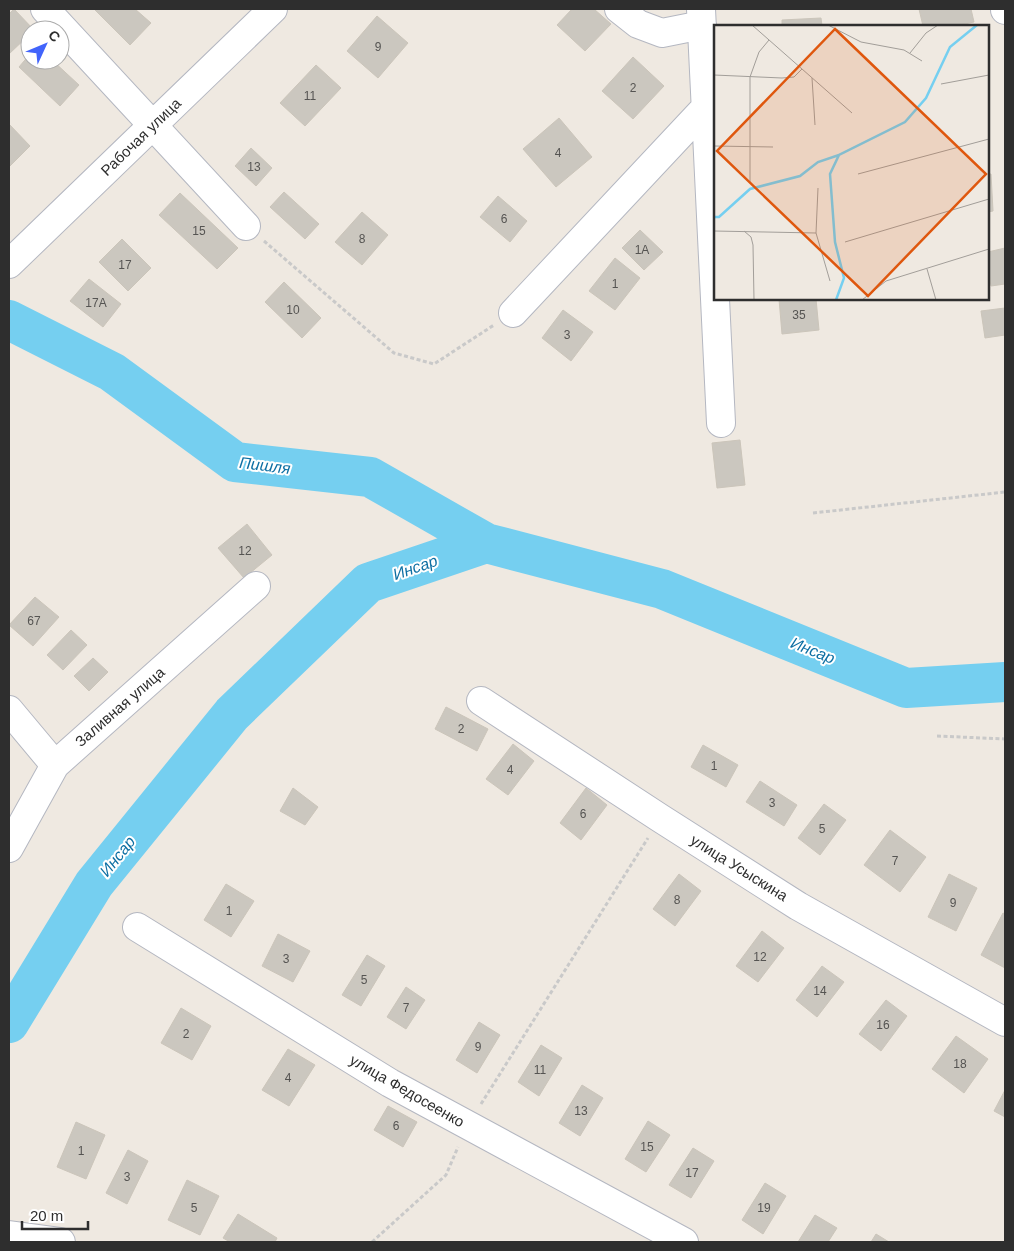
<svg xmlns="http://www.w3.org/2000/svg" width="1014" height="1251" font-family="Helvetica,sans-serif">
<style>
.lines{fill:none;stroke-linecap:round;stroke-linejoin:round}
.river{stroke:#75cff0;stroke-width:40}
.building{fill:#cbc7bf;stroke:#cbc5ba}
.minor-casing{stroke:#b4b7c1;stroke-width:30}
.path{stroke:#c9c9c9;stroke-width:3;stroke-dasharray:4 2.5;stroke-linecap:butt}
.minor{stroke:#fff;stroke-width:28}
.labels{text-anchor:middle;stroke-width:4;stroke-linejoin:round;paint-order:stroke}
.number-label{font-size:12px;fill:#555452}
.street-label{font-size:15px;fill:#2e2e2e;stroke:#fff}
.water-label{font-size:16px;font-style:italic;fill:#0d6fa3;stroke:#fff}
.inset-river{fill:none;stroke:#75cff0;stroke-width:2.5}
.inset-road{fill:none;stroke:#a29e99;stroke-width:1}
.view{fill:#df570e;fill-opacity:0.15;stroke:#df570e;stroke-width:2.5}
.inset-edge{fill:none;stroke:#2e2e2e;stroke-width:2.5}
</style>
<rect width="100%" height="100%" fill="#efe9e1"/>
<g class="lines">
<path class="river" d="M9 320 112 372 235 462 370 477 486 543
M9 1023 94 884 232 714 368 583 486 543 662 589 906 688 1005 682"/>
</g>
<path class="building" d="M14 9 34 30H30V34L9 54V14Z
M94 9H135L151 23 130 45Z
M572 9H594L611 24 585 51 557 25Z
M919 9H971L974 22 955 26H923Z
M377 16 408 43 378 78 347 51Z
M821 18 822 26H782V20Z
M30 54V60H52L79 85 60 106 19 67Z
M633 57 664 86 633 119 602 91Z
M316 65 341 88 305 126 280 103Z
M559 118 592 157 556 187 523 149Z
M9 124 30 146 9 167Z
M251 148 272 168 256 186 235 166Z
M988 174H991L993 211 988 212Z
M284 192 319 224 305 239 270 207Z
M180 193 238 248 217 269 159 215Z
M498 196 527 221 510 242 480 217Z
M362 212 388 235 362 265 335 242Z
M640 230 663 252 644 270 622 248Z
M122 239 151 268 128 291 99 262Z
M1005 248V284L991 286 988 268V252Z
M615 258 640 278 615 310 589 291Z
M89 279 121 304 103 327 70 301Z
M284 282 321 318 302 338 265 302Z
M779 299H816L819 330 782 334Z
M1005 308V335L985 338 981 311Z
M563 310 593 332 571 361 542 338Z
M740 440 745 485 717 488 712 443Z
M247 524 272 555 244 578 218 548Z
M35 597 59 617 33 646 9 625Z
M71 630 87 645 63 670 47 655Z
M93 658 108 672 89 691 74 676Z
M446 707 488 729 477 751 435 729Z
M513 744 534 761 508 795 486 779Z
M703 745 738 765 726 787 691 767Z
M760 781 797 805 784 826 746 802Z
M293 788 318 807 305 825 280 811Z
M586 788 607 805 581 840 560 823Z
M824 804 846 820 820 855 798 838Z
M890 830 926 857 900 892 864 865Z
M679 874 701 891 675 926 653 909Z
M949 874 977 888 956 931 928 917Z
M226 884 254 901 231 937 204 920Z
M1003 913 1005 914V968L981 955Z
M762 931 784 948 758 982 736 966Z
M278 934 310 951 293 982 262 966Z
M367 955 385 966 361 1006 342 995Z
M822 966 844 982 817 1017 796 1000Z
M406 987 425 1000 406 1029 387 1017Z
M886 1000 907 1016 881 1051 859 1034Z
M181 1008 211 1026 192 1060 161 1043Z
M479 1022 500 1035 477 1073 456 1060Z
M956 1036 988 1059 964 1093 932 1069Z
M541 1045 562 1058 539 1096 518 1082Z
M288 1049 315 1065 289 1106 262 1090Z
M582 1085 603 1098 580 1136 559 1123Z
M1005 1090V1117L994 1111Z
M388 1106 417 1122 403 1147 374 1130Z
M648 1121 670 1135 646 1172 625 1159Z
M76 1122 105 1135 86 1179 57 1167Z
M693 1148 714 1161 691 1198 669 1185Z
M128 1150 148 1161 127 1204 106 1193Z
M187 1180 219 1196 200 1235 168 1220Z
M765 1183 786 1196 763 1234 742 1220Z
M238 1214 277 1238 275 1242H230L223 1238Z
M815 1215 837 1228 828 1242H798Z
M876 1234 889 1242H871Z"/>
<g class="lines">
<g class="minor-casing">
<path id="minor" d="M45 9 246 226
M619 9 638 24 662 33 702 25
M701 9 721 423
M1005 9V10
M9 264 273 9
M513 313 706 107
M481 701 660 818 798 906 1005 1022
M9 710 55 765
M9 848 55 765 256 586
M137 927 390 1083 684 1242
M9 1235 61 1242"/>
</g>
<path class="path" d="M264 241 394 353 434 364 494 325
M813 513 1005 492
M937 736 1005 739
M481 1104 648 838
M372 1242 446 1175 458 1147"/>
<use href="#minor" class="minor"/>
</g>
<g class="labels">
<g class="number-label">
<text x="378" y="51">9</text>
<text x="633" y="92">2</text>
<text x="310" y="100">11</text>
<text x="558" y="157">4</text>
<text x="254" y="171">13</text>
<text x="504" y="223">6</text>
<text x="199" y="235">15</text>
<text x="362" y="243">8</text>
<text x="642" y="254">1А</text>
<text x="125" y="269">17</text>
<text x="615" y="288">1</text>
<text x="96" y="307">17А</text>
<text x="293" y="314">10</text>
<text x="799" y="319">35</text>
<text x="567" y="339">3</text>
<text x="245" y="555">12</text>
<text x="34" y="625">67</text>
<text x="461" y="733">2</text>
<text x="714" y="770">1</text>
<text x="510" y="774">4</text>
<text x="772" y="807">3</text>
<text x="583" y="818">6</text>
<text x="822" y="833">5</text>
<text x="895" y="865">7</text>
<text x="677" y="904">8</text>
<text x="953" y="907">9</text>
<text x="229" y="915">1</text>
<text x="760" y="961">12</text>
<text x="286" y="963">3</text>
<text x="364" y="984">5</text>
<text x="820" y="995">14</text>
<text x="406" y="1012">7</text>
<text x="883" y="1029">16</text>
<text x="186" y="1038">2</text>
<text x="478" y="1051">9</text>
<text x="960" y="1068">18</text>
<text x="540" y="1074">11</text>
<text x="288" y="1082">4</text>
<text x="581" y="1115">13</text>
<text x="396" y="1130">6</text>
<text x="647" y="1151">15</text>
<text x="81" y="1155">1</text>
<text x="692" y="1177">17</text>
<text x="127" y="1181">3</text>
<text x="194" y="1212">5</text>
<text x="764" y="1212">19</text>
</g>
<g class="street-label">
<text transform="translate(141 137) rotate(-44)" y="5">Рабочая улица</text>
<text transform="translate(120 707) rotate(-41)" y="5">Заливная улица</text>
<text transform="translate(739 868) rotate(32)" y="5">улица Усыскина</text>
<text transform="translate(407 1091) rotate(30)" y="5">улица Федосеенко</text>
</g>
<g class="water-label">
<text transform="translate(265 465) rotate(7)" y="6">Пишля</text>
<text transform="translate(415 567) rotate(-19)" y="6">Инсар</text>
<text transform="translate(813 650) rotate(22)" y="6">Инсар</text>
<text transform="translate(117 856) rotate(-51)" y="6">Инсар</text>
</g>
</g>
<g transform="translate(714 25)">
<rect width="275" height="275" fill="#efe9e1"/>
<path class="inset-river" d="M0 192H5L36 164 86 151 104 137 125 130M122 275 130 253 121 217 116 149 125 130 191 97 212 73 236 22 263 0"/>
<path class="inset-road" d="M38 0 138 88M114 0 147 17 190 25 208 36M196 28 212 8 224 0M0 50 68 53 80 52 88 44M98 53 101 100M227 59 275 50M0 121 59 122M144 149 275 114M36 158V52L45 27 55 15M104 163 102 208 116 256M0 206 102 208M30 206 37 212 39 220 40 275M131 217 275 174M213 244 222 275M148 275 172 256 275 224"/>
<path class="view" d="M121 4 272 149 154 271 3 126Z"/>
<rect width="275" height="275" class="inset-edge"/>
</g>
<rect width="1014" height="1251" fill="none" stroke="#2e2e2e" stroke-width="20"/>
<g transform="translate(45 45) rotate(46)"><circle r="24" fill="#ffffff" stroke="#ababab"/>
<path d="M0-4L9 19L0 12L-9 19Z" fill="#4264fb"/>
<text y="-8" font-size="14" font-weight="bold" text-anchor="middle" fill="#2e2e2e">С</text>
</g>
<path d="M22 1221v8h66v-8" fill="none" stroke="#2e2e2e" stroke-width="2.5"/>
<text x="30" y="1221" font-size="15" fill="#2e2e2e" stroke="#ffffff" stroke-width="4" paint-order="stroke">20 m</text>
</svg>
